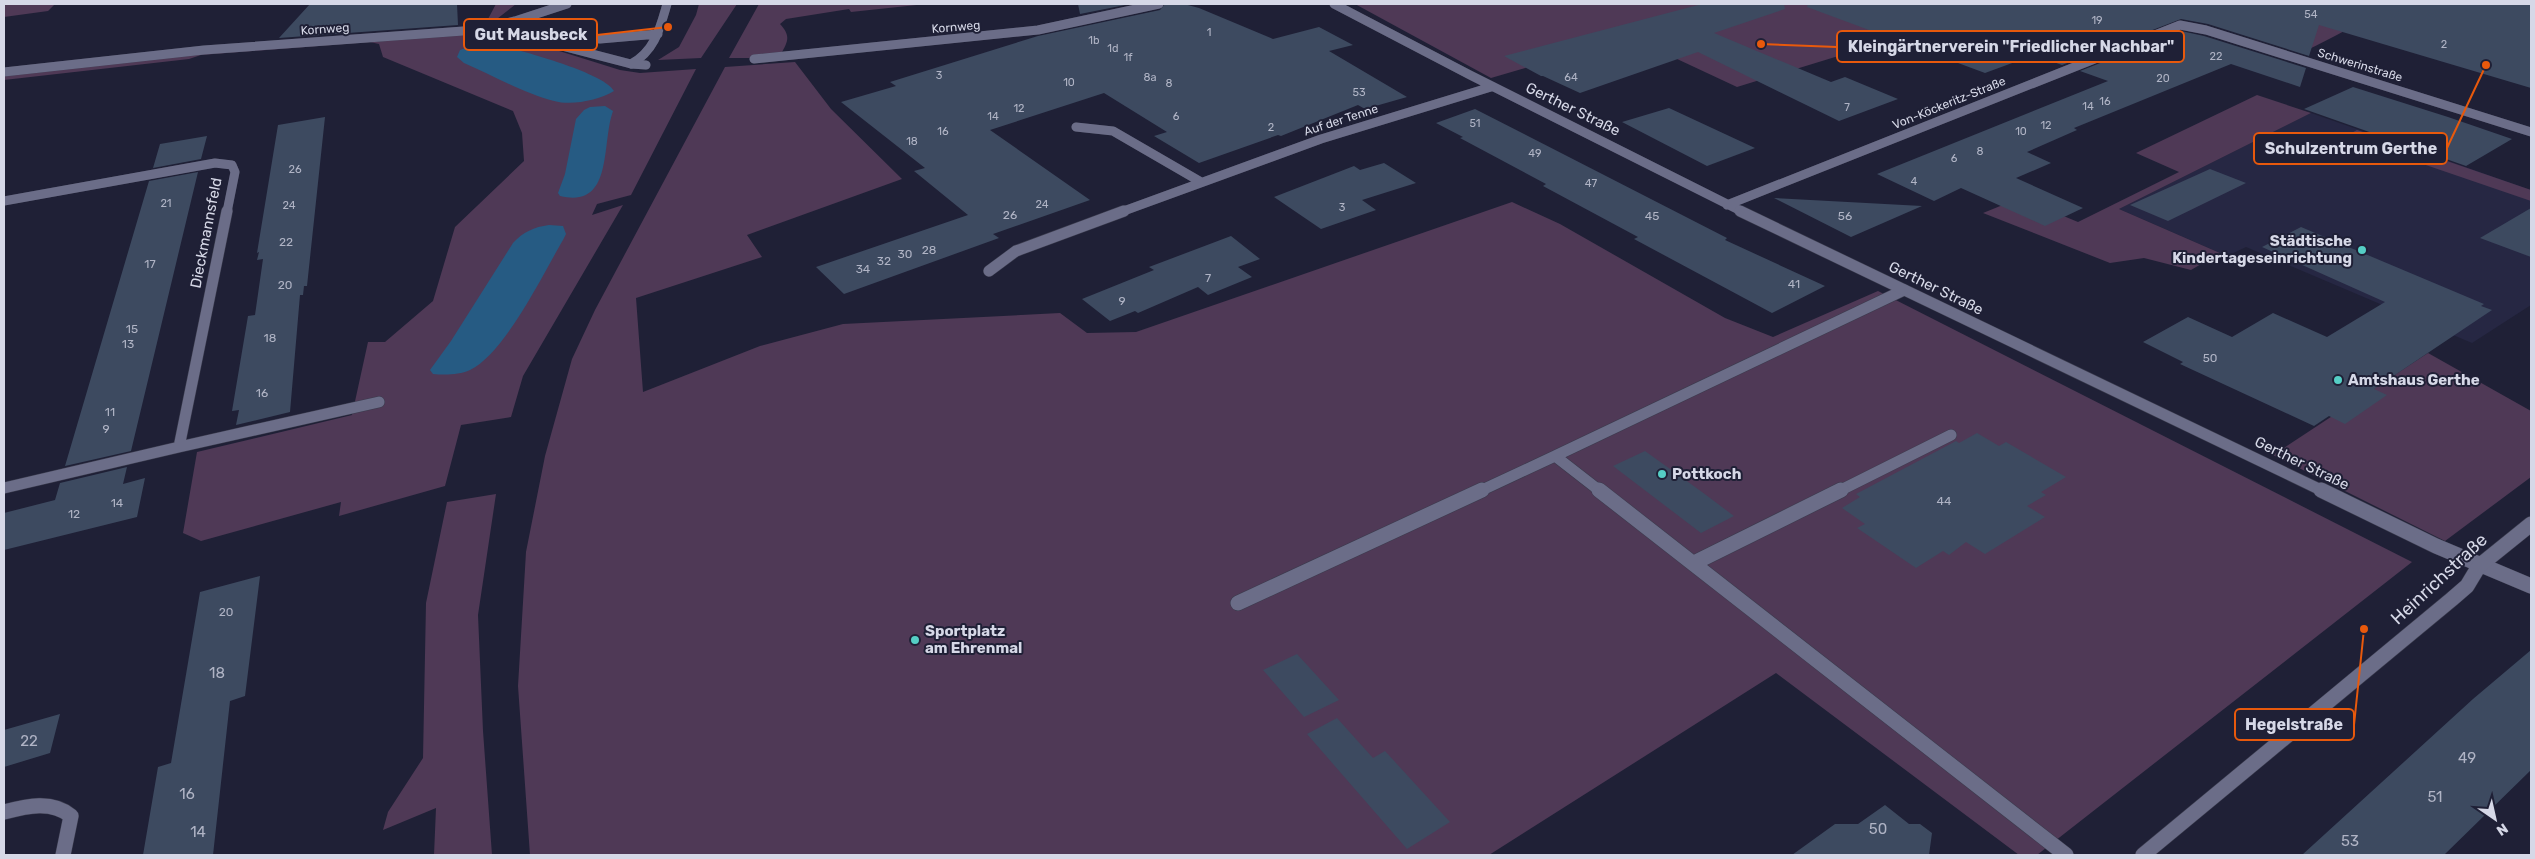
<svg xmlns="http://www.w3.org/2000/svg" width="2535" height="859" font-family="Rubik,sans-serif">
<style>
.built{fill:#262743}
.green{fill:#4f3956}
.water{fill:#265b83}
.building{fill:#3d4a60}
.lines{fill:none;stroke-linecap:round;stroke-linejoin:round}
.lane-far2-casing{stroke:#3a3b4d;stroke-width:9}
.lane-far1-casing{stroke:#3a3b4d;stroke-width:12}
.lane-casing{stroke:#3a3b4d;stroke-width:16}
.street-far2-casing{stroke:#3a3b4d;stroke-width:9}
.street-far1-casing{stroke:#3a3b4d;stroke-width:12}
.street-casing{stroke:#3a3b4d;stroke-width:16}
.secondary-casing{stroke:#3a3b4d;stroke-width:16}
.lane-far2{stroke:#6b6d88;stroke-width:9}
.lane-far1{stroke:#6b6d88;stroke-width:11}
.lane{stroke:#6b6d88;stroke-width:15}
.street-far2{stroke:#6b6d88;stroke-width:9}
.street-far1{stroke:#6b6d88;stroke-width:11}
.street{stroke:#6b6d88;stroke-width:15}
.secondary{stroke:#6b6d88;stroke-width:15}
.poi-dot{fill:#55cec5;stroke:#1f2036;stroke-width:2}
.labels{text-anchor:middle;stroke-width:4;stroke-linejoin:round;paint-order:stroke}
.far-number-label{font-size:11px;fill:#b0b4c5}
.far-street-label{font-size:12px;fill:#d6d8e7;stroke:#1f2036}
.number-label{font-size:12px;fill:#b0b4c5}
.street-label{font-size:15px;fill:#d6d8e7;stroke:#1f2036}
.poi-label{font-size:15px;font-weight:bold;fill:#d6d8e7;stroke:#1f2036;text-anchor:start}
.near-number-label{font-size:15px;fill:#b0b4c5}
.near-street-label{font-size:18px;fill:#d6d8e7;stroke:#1f2036}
.leader{fill:none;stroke:#e8590c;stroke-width:2}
.callout-dot{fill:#e8590c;stroke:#1f2036;stroke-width:2}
.callout{fill:#1f2036;stroke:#e8590c;stroke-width:2}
.callout-label{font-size:16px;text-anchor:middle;font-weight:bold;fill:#d6d8e7}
</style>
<rect width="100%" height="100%" fill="#1f2036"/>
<path class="built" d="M2311 113 2531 190V305L2472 343 2246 247 2227 256 2119 209Z"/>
<path class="green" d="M4 4H55L48 11 4 17Z
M496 4H516L493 22 488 19Z
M699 4H737L701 58 658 60 679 47 696 15Z
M759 4H926L851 12 849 9 786 19 780 24C791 36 788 41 781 54L749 58H729Z
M1355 4H2008L1737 87 1630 37 1491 78Z
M2349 4H2373L2388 9C2359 22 2333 38 2305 51L2317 25 2351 5Z
M469 33 540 45 620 70 640 73 696 69 631 195 597 204 592 215 623 205 523 376 511 417 461 425 445 486 339 516 341 502 201 541 183 533 197 452 352 415 368 342H385L433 301 455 227 524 161 522 133 513 111 383 57 379 44 370 42 201 55 189 59 4 80V74L202 52Z
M795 62 831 109 902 179 747 235 762 257 636 298 643 392 760 346 843 324 1060 313 1087 333 1136 332 1512 202 1560 224 1725 318 1773 337 1878 291 2412 562 2037 855H2019L1776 673 1489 855H530L518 686 526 552 545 456 572 359 595 310 725 67Z
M2257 95 2311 113 2119 209 2220 253 2191 270 2144 258 2110 263 1983 213 2020 198 2078 222 2179 172 2136 153Z
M2357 130 2531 190V201L2344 137Z
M2428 353 2531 411V477L2445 541 2273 455Z
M496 494 478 615 483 731 492 855H434L436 808 383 830 388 812 423 758 426 603 447 502Z"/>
<path class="water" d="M494 44C518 50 603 72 614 91 599 100 572 106 554 101 525 94 492 75 464 63L457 57 460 50 473 45Z
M590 107 605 106 613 111C601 144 614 209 560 196L558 193 565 174 576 119 584 110Z
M549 225 563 226 566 234 563 240C543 274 505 353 470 370 459 375 445 375 433 374L430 370 451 341 513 243C523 232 534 227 549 225Z"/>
<path class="building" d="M310 4H457L458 25 279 38Z
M1078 4H1130L1080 14Z
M1165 4H1184L1199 8 1273 39 1319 27 1353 45 1329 51 1407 97 1365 109 1358 105 1281 136 1278 135 1199 163 1154 136 1167 132 1104 93 990 130 1090 200 993 234 999 238 844 294 816 267 968 215 914 171 925 168 841 102 896 86 890 82 1038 36 1160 10Z
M1702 4H1784L1785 9 1714 33 1831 82 1845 77 1898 99 1839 121 1698 52 1580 93 1543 76H1541L1504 56Z
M1808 4H2531V88L2319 25 2309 56 2208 24 2181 19 2062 65 2034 55 1985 73 1807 7Z
M2181 31 2204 36 2306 68 2300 87 2231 64 2074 128 2077 130 2027 152 2051 163 2016 178 2083 208 2045 226 1961 188 1934 201 1877 174 2108 81 2080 71Z
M2353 87 2448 117 2512 139 2466 166 2304 109Z
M1669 108 1755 148 1707 166 1622 122Z
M1475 109 1727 238 1725 240 1825 286 1772 313 1634 239 1638 237 1543 186 1546 184 1460 138 1463 137 1436 123Z
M325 117 307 286H304L303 295H300L290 412 236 425 239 410 232 411 248 316 255 315 263 259 257 260 259 252 257 253 278 125Z
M207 136 201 159 153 168 160 144Z
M1384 163 1416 183 1362 200 1376 210 1321 229 1274 197 1354 166 1360 170Z
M2210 169 2246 183 2168 221 2130 205Z
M198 172 131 451 65 466 149 181Z
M1774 198 1922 206 1851 237Z
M2531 208V257L2480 238Z
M2301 227 2484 304 2481 306 2492 310 2374 389 2387 395 2345 424 2329 416 2314 426 2180 364 2183 362 2143 342 2188 317 2232 337 2273 313 2327 337 2385 302 2262 247Z
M1231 236 1260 259 1238 267 1252 277 1208 295 1198 287 1138 313 1135 311 1110 321 1082 299 1154 270 1149 267Z
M1977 433 1999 446 2006 442 2066 477 2041 492 2046 495 2027 506 2045 517 1985 554 1966 542 1949 555 1943 551 1916 568 1857 528 1865 524 1842 508 1860 497 1856 494 1956 441 1959 443Z
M1645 451 1702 492 1734 516 1701 533 1613 466Z
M127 467 123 484 145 478 137 517 4 550V513L55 500 60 483Z
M260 576 245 696 230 701 213 855H143L158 767 171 763 200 592Z
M2531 650V770L2444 855H2302L2473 699Z
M1297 654 1339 700 1304 717 1263 670Z
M60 714 50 753 4 767V730Z
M1337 718 1373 758 1385 751 1450 822 1407 849 1307 734Z
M1885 805 1909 824H1920L1932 833 1929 855H1792L1835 824H1858Z"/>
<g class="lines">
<g class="lane-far2-casing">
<path id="lane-far2" d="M515 21 546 27 582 38 600 39 658 34
M477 30 515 21 567 4
M631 64C655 51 660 28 667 4"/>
</g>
<g class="lane-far1-casing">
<path id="lane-far1" d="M1480 491 1555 456
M1600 491 1555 456 1904 290
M1839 491 1951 435"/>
</g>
<g class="lane-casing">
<path id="lane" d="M1599 490 2066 855
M1694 563 1841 490
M1238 603 1482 490"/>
</g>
<g class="street-far2-casing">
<path id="street-far2" d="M1334 4 1470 75 1743 212
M754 59 1038 30 1159 4
M4 72 204 50 477 30 531 38 631 64 646 65
M1076 127 1113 131 1201 182
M4 201 215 163 232 165 235 172 227 212
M1727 205 2180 25 2206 30 2531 132
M1121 212 1321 139 1491 87"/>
</g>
<g class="street-far1-casing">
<path id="street-far1" d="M1740 211 2323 491
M989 271 1016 251 1124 211
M179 447 379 402
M4 488 179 447 227 211"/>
</g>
<g class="street-casing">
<path id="street" d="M2321 490 2436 546 2531 586
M4 812C27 806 52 800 71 816L63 855"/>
</g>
<g class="secondary-casing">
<path id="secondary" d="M2143 855 2452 599 2467 586 2479 566 2531 524"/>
</g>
<use href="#lane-far2" class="lane-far2"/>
<use href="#lane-far1" class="lane-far1"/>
<use href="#lane" class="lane"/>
<use href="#street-far2" class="street-far2"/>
<use href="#street-far1" class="street-far1"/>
<use href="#street" class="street"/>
<use href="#secondary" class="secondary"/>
</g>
<g class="poi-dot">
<circle cx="2362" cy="250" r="5"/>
<circle cx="2338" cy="380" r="5"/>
<circle cx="1662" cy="474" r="5"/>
<circle cx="915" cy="640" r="5"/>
</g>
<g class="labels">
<g class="far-number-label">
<text x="2311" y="18">54</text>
<text x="2097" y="24">19</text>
<text x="1209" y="36">1</text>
<text x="1094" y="44">1b</text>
<text x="2444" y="48">2</text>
<text x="1113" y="52">1d</text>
<text x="2216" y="60">22</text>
<text x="1128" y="61">1f</text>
<text x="939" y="79">3</text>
<text x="1150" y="81">8a</text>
<text x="1571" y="81">64</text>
<text x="2163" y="82">20</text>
<text x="1069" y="86">10</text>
<text x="1169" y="87">8</text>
<text x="1359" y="96">53</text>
<text x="2105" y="105">16</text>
<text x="2088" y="110">14</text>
<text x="1847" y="111">7</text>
<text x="1019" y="112">12</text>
<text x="993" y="120">14</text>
<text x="1176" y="120">6</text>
<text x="1475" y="127">51</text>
<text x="2046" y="129">12</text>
<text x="1271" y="131">2</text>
<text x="943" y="135">16</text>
<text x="2021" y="135">10</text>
<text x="912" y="145">18</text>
<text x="1980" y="155">8</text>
<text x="1535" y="157">49</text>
<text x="1954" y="162">6</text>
<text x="295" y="173">26</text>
<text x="1914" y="185">4</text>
<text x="1591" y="187">47</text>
<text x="166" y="207">21</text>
<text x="1042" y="208">24</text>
<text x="289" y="209">24</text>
<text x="1342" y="211">3</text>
</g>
<g class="far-street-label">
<text transform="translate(956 27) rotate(-5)" y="4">Kornweg</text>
<text transform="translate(325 29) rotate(-4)" y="4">Kornweg</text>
<text transform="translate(2360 65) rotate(17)" y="4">Schwerinstraße</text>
<text transform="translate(1949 103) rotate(-22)" y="4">Von-Köckeritz-Straße</text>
<text transform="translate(1341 120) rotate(-18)" y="4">Auf der Tenne</text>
</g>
<g class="number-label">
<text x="1010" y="219">26</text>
<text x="1652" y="220">45</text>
<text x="1845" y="220">56</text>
<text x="286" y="246">22</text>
<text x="929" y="254">28</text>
<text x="905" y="258">30</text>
<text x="884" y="265">32</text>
<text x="150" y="268">17</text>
<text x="863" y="273">34</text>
<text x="1208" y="282">7</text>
<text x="1794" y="288">41</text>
<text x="285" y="289">20</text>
<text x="1122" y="305">9</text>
<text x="132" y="333">15</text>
<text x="270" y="342">18</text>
<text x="128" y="348">13</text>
<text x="2210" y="362">50</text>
<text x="262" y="397">16</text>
<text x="110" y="416">11</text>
<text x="106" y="433">9</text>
<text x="1944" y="505">44</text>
<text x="117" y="507">14</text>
<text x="74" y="518">12</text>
<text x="226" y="616">20</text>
</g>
<g class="street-label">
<text transform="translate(1573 109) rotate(26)" y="5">Gerther Straße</text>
<text transform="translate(206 233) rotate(-79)" y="5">Dieckmannsfeld</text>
<text transform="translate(1936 288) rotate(26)" y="5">Gerther Straße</text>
<text transform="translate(2302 463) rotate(26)" y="5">Gerther Straße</text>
</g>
<g class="poi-label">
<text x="2352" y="246" text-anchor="end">Städtische<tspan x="2352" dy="17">Kindertageseinrichtung</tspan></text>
<text x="2348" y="385">Amtshaus Gerthe</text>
<text x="1672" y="479">Pottkoch</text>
<text x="925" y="636">Sportplatz<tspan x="925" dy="17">am Ehrenmal</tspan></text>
</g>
<g class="near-number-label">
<text x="217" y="678">18</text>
<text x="29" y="746">22</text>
<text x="2467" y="763">49</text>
<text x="187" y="799">16</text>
<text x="2435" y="802">51</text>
<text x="1878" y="834">50</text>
<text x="198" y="837">14</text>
<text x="2350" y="846">53</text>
</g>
<g class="near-street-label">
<text transform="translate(2439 579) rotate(-43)" y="6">Heinrichstraße</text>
</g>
</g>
<path class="leader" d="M668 27L597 35M1761 44L1837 47M2486 65L2447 148M2364 629L2354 725"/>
<g class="callout-dot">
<circle cx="668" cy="27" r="5"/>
<circle cx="1761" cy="44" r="5"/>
<circle cx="2486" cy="65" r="5"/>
<circle cx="2364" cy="629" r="5"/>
</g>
<g class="callout">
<rect x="464" y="19" width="133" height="31" rx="5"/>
<rect x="1837" y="31" width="347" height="31" rx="5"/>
<rect x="2254" y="133" width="193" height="31" rx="5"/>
<rect x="2235" y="709" width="119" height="31" rx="5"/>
</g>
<g class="callout-label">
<text x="531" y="40">Gut Mausbeck</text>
<text x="2011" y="52">Kleingärtnerverein "Friedlicher Nachbar"</text>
<text x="2351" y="154">Schulzentrum Gerthe</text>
<text x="2294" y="730">Hegelstraße</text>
</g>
<rect width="2535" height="859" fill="none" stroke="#d6d8e7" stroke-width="10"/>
<g transform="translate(2495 819) rotate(146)" stroke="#1f2036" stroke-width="4" paint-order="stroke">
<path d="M0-4L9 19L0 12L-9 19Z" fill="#d6d8e7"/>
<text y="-8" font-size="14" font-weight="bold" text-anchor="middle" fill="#d6d8e7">N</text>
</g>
</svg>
